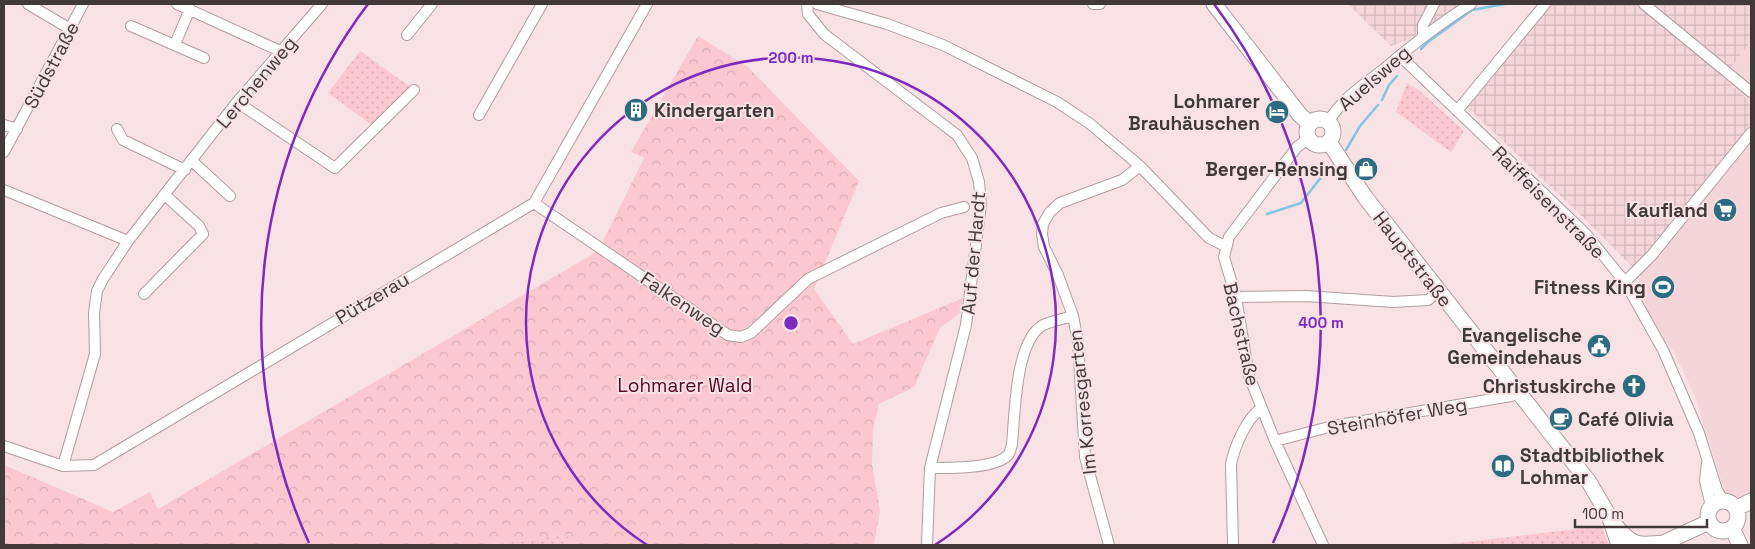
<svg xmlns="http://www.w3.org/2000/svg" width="1755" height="549" font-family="'Space Grotesk',sans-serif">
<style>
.built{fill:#f3d5da}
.industrial{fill:url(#industrial-grid)}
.green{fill:url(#green-dots)}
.forest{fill:url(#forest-crowns)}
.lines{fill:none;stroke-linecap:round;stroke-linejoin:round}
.stream{stroke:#82c6de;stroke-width:2.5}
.street-casing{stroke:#b19ca0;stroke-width:12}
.secondary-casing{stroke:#b19ca0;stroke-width:17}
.street{stroke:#fff;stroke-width:10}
.secondary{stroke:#fff;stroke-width:15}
.ring{fill:none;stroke:#7b2cbf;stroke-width:2.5}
.labels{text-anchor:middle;stroke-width:4;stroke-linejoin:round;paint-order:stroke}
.street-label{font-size:19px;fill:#42393a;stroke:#f8e2e5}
.poi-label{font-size:19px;font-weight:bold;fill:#42393a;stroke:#f8e2e5;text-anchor:end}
.park-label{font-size:19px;fill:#520622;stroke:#f8e2e5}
.centre{fill:#7b2cbf;stroke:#f8e2e5;stroke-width:2.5}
.ring-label{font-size:15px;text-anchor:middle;font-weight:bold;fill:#7b2cbf;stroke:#f8e2e5;stroke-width:4;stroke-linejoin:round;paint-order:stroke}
</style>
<defs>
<pattern id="industrial-grid" width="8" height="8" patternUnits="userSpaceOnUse" patternTransform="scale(1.25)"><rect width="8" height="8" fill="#f3d5da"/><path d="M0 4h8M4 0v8" fill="none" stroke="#d2b8bc"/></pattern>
<pattern id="green-dots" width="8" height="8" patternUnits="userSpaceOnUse" patternTransform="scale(1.25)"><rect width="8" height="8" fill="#fbc8d1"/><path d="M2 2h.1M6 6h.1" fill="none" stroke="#d8adb4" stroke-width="1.8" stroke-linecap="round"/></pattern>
<pattern id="forest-crowns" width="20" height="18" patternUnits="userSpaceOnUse" patternTransform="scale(1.25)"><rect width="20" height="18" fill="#fbc8d1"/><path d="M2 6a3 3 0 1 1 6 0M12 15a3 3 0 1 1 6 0" fill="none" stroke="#d8adb4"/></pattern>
</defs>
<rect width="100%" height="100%" fill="#f8e2e5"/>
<path class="built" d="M1751 41V103L1723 78Z
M1751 122V493L1739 498 1725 493 1695 396 1674 352 1661 335 1641 299 1638 288 1641 276 1674 236Z"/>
<path class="industrial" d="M1348 4H1461L1408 40 1391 46Z
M1549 4H1751V41L1723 78 1751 103V122L1674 236 1641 276 1591 225 1465 105Z"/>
<path class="green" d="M360 51 412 88 373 126 328 93Z
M1407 83 1420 91 1464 131 1451 152 1396 112Z
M1601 526 1609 545H1451V544Z
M572 534 563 545H484Z"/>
<path class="forest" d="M698 36 748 67 859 181 814 289 853 344 963 298 960 313 940 328 914 387 879 404 873 430 872 464 880 511 874 545H563L571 534 484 545H4V465L113 512 150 492 158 509 598 251 644 158 631 152Z"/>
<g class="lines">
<path class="stream" d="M1421 49 1428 42 1472 10 1505 4
M1382 100 1389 85 1397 76
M1346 150 1360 126 1378 105
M1267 214 1301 203 1329 167"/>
<g class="street-casing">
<path id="street" d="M28 4 70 29
M177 4 280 51
M807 4 808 14 824 34 957 135 972 158 979 182 981 204 966 325 930 468 927 545
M817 4 887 24 943 45 1057 102 1089 123 1140 166 1209 238 1225 246
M1093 4H1100
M1644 4 1751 92
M131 26 204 58
M407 35 432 4
M1423 35V25L1434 4
M175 44 190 9
M1400 56 1585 233 1625 282 1663 350 1699 433 1717 490 1723 500
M237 102 335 168 414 90
M1457 111 1545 4
M479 115 542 4
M1328 122C1342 99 1363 85 1384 69 1412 45 1440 23 1471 4
M4 125 17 129
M117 129 123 140 185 170
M1309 138 1297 147 1229 237 1224 257 1236 297 1249 376 1275 441 1323 545
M4 152 83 4
M192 161 230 196
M4 190 128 241
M534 203 728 335 741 337 751 333 808 279 941 213 964 207
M1625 282 1652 255 1751 133
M144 294 203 234 199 226 165 195
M1236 297 1306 296 1393 302 1428 300 1439 291
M1275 441 1333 426 1511 396 1517 390
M4 446 63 466 94 465 534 203 647 4
M1707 463 1705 481 1711 506
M63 466 95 354 94 313 97 291 103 279 128 241 237 102 322 4
M930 468C948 468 996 469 1008 455 1010 453 1011 448 1012 444 1015 414 1015 341 1043 325 1052 321 1063 319 1073 316
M1109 545 1085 457 1078 342 1073 316 1058 275 1044 247 1042 234 1043 224 1050 212 1060 203 1122 180 1140 166
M1233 545 1231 464C1235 445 1246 420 1261 408"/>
</g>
<g class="secondary-casing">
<path id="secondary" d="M1214 4 1300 115 1310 124
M1307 132a13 13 0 1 1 26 0a13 13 0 1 1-26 0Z
M1329 142 1365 197 1589 482 1610 518 1619 545
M1708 516a15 15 0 1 1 30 0a15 15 0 1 1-30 0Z
M1737 508 1751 501
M1614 524C1632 546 1637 546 1664 543
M1732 528 1740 545
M1659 545 1709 522"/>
</g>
<use href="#street" class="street"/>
<use href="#secondary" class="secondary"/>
</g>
<g class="ring">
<path d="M647 545A265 265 0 1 1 935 545"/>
<path d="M309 543A530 530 0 0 1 368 4M1214 4A530 530 0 0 1 1273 543"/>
</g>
<defs>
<g id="building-disc" transform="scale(1.25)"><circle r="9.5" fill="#2c6b80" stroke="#f8e2e5"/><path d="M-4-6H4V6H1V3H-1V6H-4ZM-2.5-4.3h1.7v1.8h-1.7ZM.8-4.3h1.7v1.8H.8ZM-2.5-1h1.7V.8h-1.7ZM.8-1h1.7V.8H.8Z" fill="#fff"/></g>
<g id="hotel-disc" transform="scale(1.25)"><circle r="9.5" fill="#2c6b80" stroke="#f8e2e5"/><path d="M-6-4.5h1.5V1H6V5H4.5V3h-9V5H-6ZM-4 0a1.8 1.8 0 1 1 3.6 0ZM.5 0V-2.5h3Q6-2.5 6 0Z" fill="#fff"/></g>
<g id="shop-disc" transform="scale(1.25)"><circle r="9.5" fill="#2c6b80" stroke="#f8e2e5"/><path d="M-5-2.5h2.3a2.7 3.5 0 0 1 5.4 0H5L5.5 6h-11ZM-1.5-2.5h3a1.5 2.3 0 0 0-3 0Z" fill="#fff"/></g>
<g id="supermarket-disc" transform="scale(1.25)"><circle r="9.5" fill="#2c6b80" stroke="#f8e2e5"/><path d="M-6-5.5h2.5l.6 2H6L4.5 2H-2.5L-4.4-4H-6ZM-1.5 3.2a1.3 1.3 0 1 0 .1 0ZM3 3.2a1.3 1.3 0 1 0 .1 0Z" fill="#fff"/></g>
<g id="stadium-disc" transform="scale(1.25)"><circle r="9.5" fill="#2c6b80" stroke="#f8e2e5"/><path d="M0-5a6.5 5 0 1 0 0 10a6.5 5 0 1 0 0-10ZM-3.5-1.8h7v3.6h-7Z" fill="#fff"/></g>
<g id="civic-disc" transform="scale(1.25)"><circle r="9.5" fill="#2c6b80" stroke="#f8e2e5"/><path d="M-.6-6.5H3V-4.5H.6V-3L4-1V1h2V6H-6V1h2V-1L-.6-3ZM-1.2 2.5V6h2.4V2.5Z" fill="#fff"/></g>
<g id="church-disc" transform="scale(1.25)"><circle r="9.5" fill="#2c6b80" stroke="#f8e2e5"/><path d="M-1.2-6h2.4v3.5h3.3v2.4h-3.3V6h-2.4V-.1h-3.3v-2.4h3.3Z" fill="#fff"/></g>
<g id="cafe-disc" transform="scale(1.25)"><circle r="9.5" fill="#2c6b80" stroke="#f8e2e5"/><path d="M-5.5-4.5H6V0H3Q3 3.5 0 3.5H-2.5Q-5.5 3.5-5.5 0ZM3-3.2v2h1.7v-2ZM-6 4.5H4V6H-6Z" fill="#fff"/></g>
<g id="library-disc" transform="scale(1.25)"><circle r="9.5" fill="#2c6b80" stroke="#f8e2e5"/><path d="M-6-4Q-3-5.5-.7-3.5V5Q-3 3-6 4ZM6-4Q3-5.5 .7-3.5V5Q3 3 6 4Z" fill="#fff"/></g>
</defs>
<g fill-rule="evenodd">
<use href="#building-disc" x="636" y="110"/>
<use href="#hotel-disc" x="1277" y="112"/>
<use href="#shop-disc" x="1366" y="169"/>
<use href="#supermarket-disc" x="1725" y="210"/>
<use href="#stadium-disc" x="1663" y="287"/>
<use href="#civic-disc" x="1599" y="346"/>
<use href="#church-disc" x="1634" y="386"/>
<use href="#cafe-disc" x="1561" y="419"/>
<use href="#library-disc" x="1503" y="466"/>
</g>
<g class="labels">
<g class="street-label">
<text transform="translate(51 65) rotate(-62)" y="7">Südstraße</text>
<text transform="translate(1374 78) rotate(-41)" y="7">Auelsweg</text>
<text transform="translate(256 82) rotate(-50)" y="7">Lerchenweg</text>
<text transform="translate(1549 202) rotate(45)" y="7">Raiffeisenstraße</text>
<text transform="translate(973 253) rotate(-85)" y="7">Auf der Hardt</text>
<text transform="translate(1413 259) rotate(52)" y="7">Hauptstraße</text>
<text transform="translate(372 298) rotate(-31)" y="7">Pützerau</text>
<text transform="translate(683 303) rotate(34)" y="7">Falkenweg</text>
<text transform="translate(1242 334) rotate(77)" y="7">Bachstraße</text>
<text transform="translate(1082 402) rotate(-96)" y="7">Im Korresgarten</text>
<text transform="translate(1397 416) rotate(-10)" y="7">Steinhöfer Weg</text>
</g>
<g class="poi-label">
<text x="1260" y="108">Lohmarer<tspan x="1260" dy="22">Brauhäuschen</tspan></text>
<text x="654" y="117" text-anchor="start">Kindergarten</text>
<text x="1348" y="176">Berger-Rensing</text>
<text x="1708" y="217">Kaufland</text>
<text x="1646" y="294">Fitness King</text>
<text x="1582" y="342">Evangelische<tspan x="1582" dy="22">Gemeindehaus</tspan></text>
<text x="1616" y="393">Christuskirche</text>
<text x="1578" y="426" text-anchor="start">Café Olivia</text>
<text x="1520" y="462" text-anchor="start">Stadtbibliothek<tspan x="1520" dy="22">Lohmar</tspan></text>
</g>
<g class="park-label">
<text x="685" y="392">Lohmarer Wald</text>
</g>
</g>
<circle cx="791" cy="323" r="8" class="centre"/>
<g class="ring-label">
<text x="791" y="63">200 m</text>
<text x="1321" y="328">400 m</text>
</g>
<rect width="1755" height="549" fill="none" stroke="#42393a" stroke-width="10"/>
<path d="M1575 519v8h132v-8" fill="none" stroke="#42393a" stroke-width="2.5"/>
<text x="1582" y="519" font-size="15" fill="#42393a" stroke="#f8e2e5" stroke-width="4" paint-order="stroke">100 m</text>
</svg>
